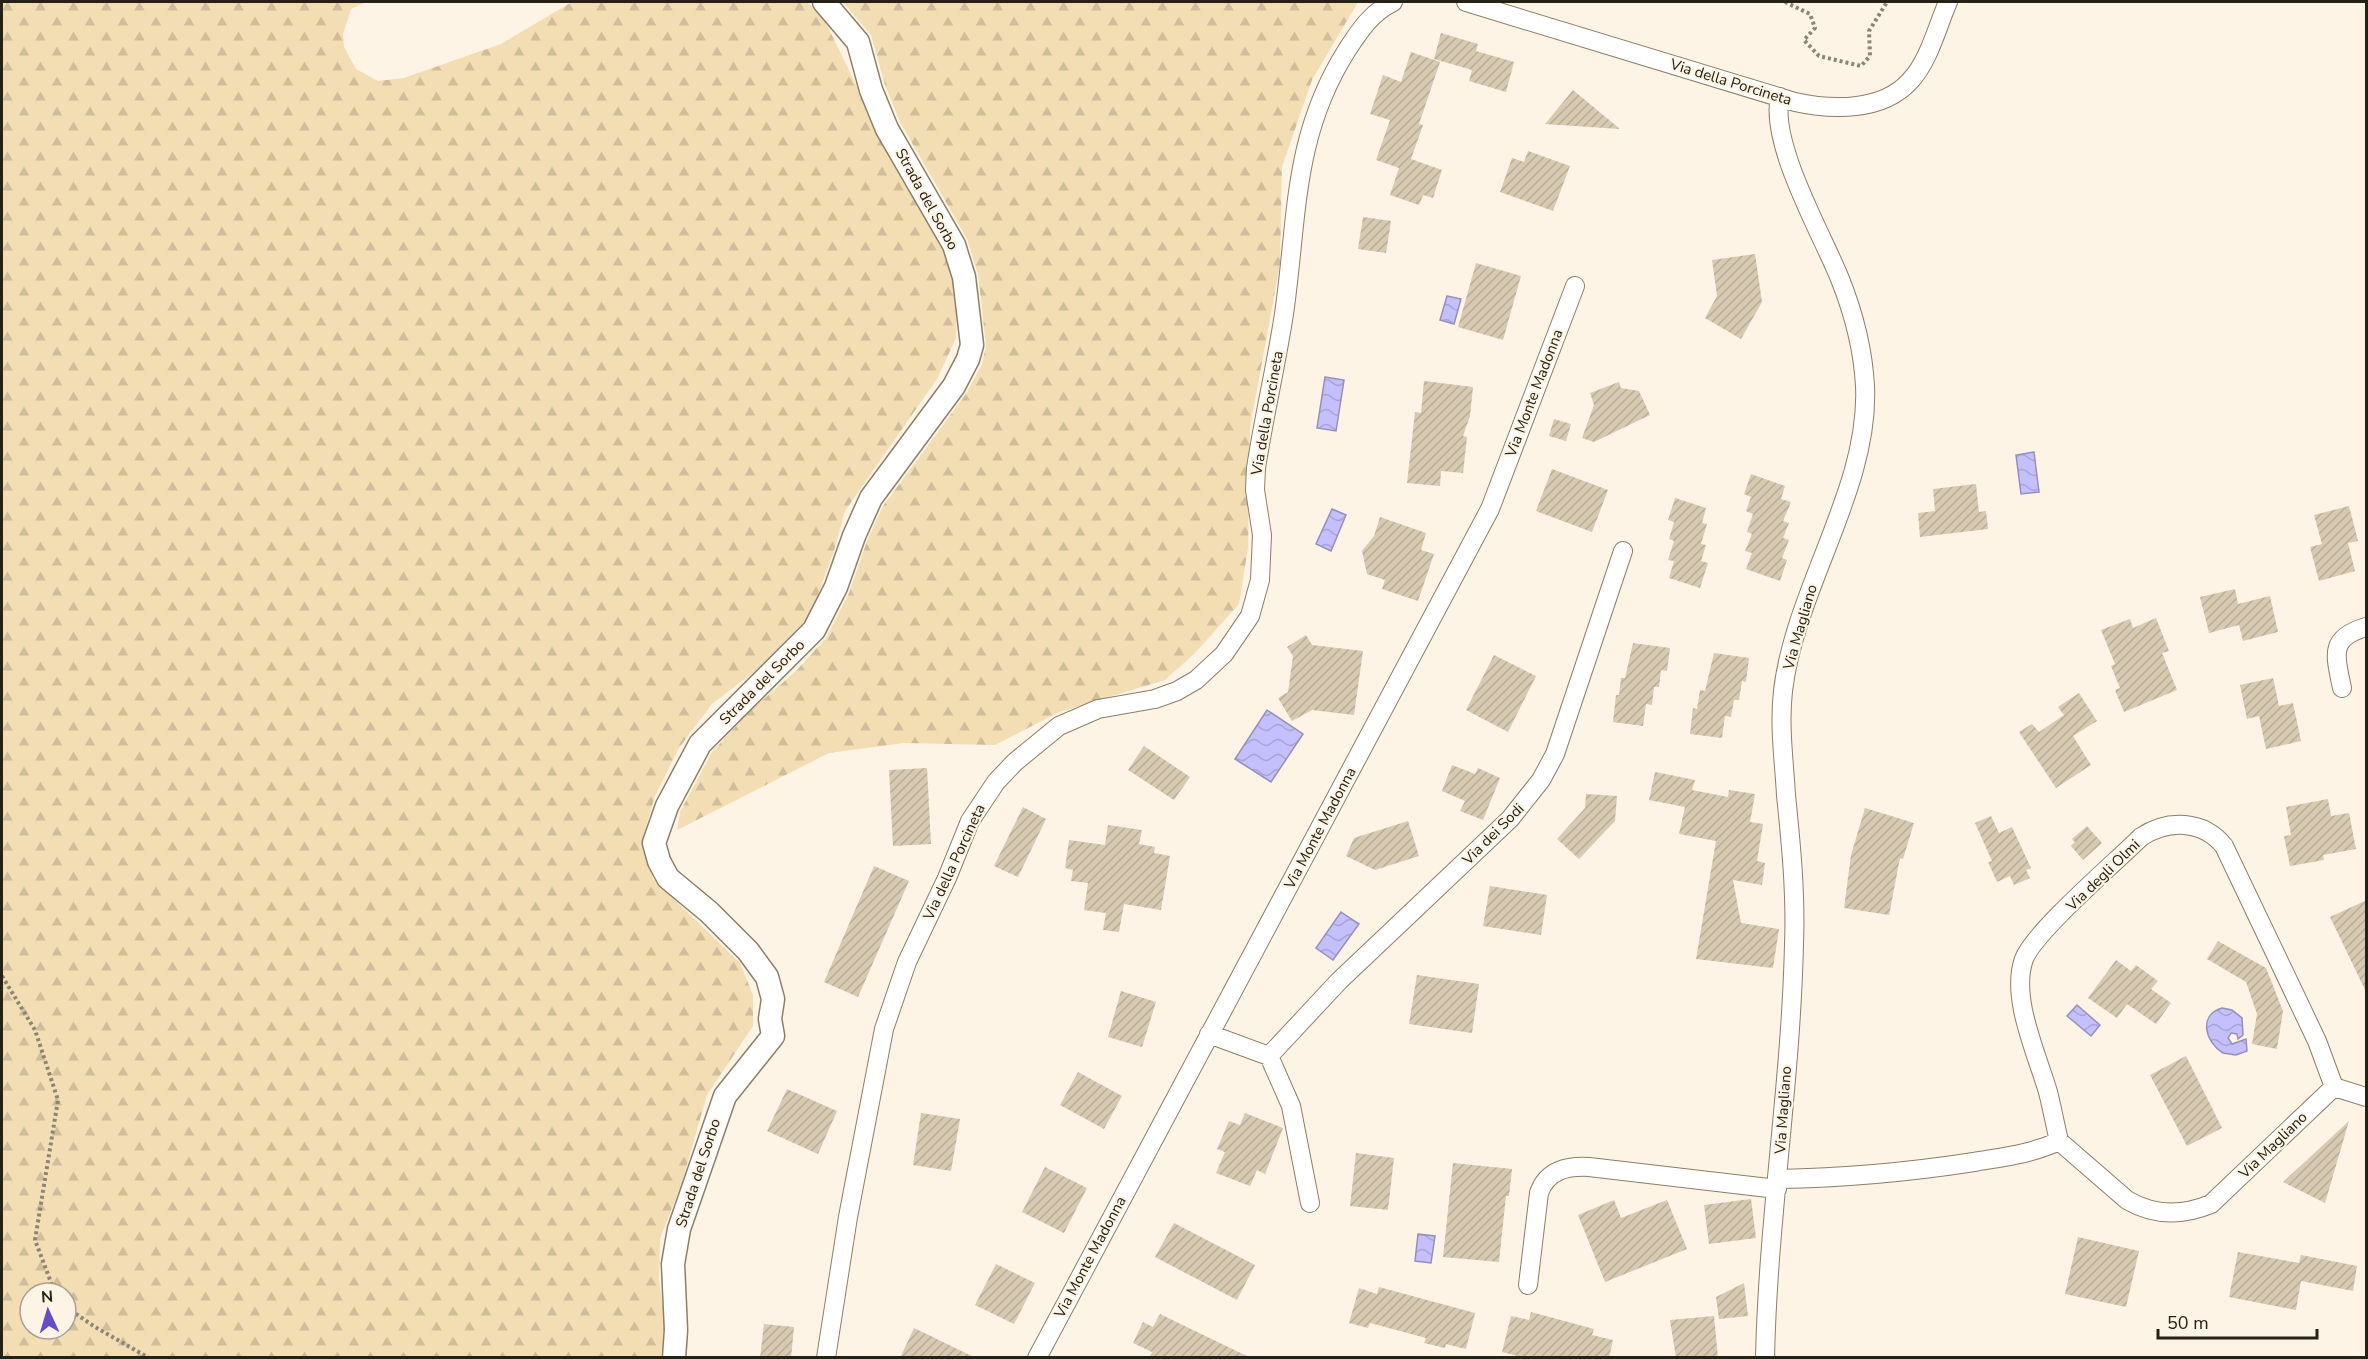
<svg xmlns="http://www.w3.org/2000/svg" width="2368" height="1359" font-family="'Nunito Sans',sans-serif">
<style>
.forest{fill:url(#forest-firs);fill-rule:evenodd}
.water{fill:url(#water-waves);stroke:#9590b8;stroke-width:1.5}
.building{fill:url(#building-hatch)}
.lines{fill:none;stroke-linecap:round;stroke-linejoin:round}
.minor-casing{stroke:#8c7f68;stroke-width:20}
.tertiary-casing{stroke:#8c7f68;stroke-width:25}
.path{stroke:#8b8478;stroke-width:4;stroke-dasharray:3 3;stroke-linecap:butt}
.minor{stroke:#fff;stroke-width:18}
.tertiary{stroke:#fff;stroke-width:22}
.labels{text-anchor:middle;stroke-width:4.5;stroke-linejoin:round;paint-order:stroke}
.street-label{font-size:15px;fill:#262117;stroke:#fdf4e5}
</style>
<defs>
<pattern id="forest-firs" width="22" height="20" patternUnits="userSpaceOnUse" patternTransform="scale(1.5)"><rect width="22" height="20" fill="#f3ddb3"/><path d="M5 1l3.5 6h-7zM16 11l3.5 6h-7z" fill="#d0bd99"/></pattern>
<pattern id="water-waves" width="16" height="10" patternUnits="userSpaceOnUse" patternTransform="scale(1.5)"><rect width="16" height="10" fill="#c4bffd"/><path d="M0 5q4-4 8 0t8 0" fill="none" stroke="#a8a4d8"/></pattern>
<pattern id="building-hatch" width="6" height="6" patternUnits="userSpaceOnUse" patternTransform="scale(1.5)"><rect width="6" height="6" fill="#d7cab1"/><path d="M-1 1l2-2M0 6l6-6M5 7l2-2" fill="none" stroke="#b8ad98"/></pattern>
</defs>
<rect width="100%" height="100%" fill="#fdf4e5"/>
<path class="forest" d="M2 2H366L351 9 343 34 344 47 356 69 378 81 404 78 501 44 572 2H807L822 15 882 138 920 195 944 252 957 295 956 338 937 379 845 511 834 551 810 616 755 671 712 704 679 748 655 796 643 837 653 879 740 963 753 995V1026L707 1095 682 1182 660 1239 659 1281 665 1318 661 1357 2 1358ZM30 1293H66V1329H30Z
M843 2H1358L1312 80 1282 167 1280 264 1250 428 1248 548 1239 604 1194 654 1165 680 1059 712 995 745 904 743 829 753 677 830 680 812 712 752 750 711 796 671 826 638 849 593 867 541 883 506 966 394 982 364 986 346 978 274 967 239 900 122 885 85 871 35Z"/>
<path class="water" d="M1447 296 1461 299 1454 324 1440 320Z
M1325 377 1344 380 1336 431 1317 428Z
M2034 452 2039 492 2021 494 2016 455Z
M1332 509 1346 515 1331 551 1316 544Z
M1267 710 1303 734 1271 782 1235 759Z
M1341 912 1359 924 1333 960 1316 948Z
M2077 1005 2100 1025 2091 1036 2067 1016Z
M2222 1008 2232 1010 2242 1018 2243 1035 2238 1039 2237 1034 2231 1033 2228 1038 2232 1044 2246 1039 2247 1051 2236 1055 2223 1053C2205 1042 2198 1015 2222 1008Z
M1418 1234 1435 1236 1431 1263 1415 1261Z"/>
<path class="building" d="M1441 33 1478 44 1476 51 1514 62 1506 92 1469 81 1472 70 1434 59Z
M1411 52 1440 62 1419 124 1423 125 1411 159 1442 170 1433 198 1423 195 1419 205 1390 195 1399 168 1376 160 1390 120 1370 114 1383 75 1401 82Z
M1573 90 1620 129 1545 124Z
M1528 151 1570 166 1553 211 1500 192 1512 158 1524 162Z
M1363 217 1391 221 1386 253 1358 249Z
M1755 254 1762 302 1741 339 1705 318 1717 296 1712 260Z
M1476 263 1521 276 1503 340 1458 327Z
M1424 381 1473 387 1470 416 1463 436 1467 437 1463 473 1441 471 1440 486 1407 483 1415 412 1421 413Z
M1619 382 1621 388 1639 391 1650 415 1594 442 1582 438 1594 405 1590 393Z
M1554 419 1571 424 1566 441 1549 436Z
M1552 469 1608 490 1592 532 1536 511Z
M1751 474 1785 486 1781 499 1791 502 1783 521 1789 523 1783 538 1789 540 1782 558 1787 560 1780 581 1746 569 1752 553 1745 551 1752 534 1747 532 1753 514 1746 511 1751 497 1744 494Z
M1976 484 1979 512 1986 511 1988 529 1920 537 1918 513 1935 511 1933 489Z
M1675 498 1706 508 1702 523 1707 524 1701 544 1706 545 1701 561 1708 563 1700 588 1669 578 1674 561 1668 560 1674 541 1669 539 1674 522 1668 520Z
M2349 506 2358 541 2348 543 2355 571 2319 581 2310 547 2322 544 2314 515Z
M1380 517 1426 533 1421 550 1434 554 1418 601 1382 589 1385 580 1367 574 1362 551 1374 536Z
M2235 589 2238 604 2270 596 2278 632 2243 641 2239 625 2209 633 2200 597Z
M2156 618 2169 651 2162 653 2177 690 2124 712 2115 690 2120 688 2111 666 2115 664 2101 630 2130 619 2133 628Z
M1306 635 1312 645 1363 651 1354 715 1312 710 1292 721 1278 698 1288 692 1293 656 1287 647Z
M1633 643 1670 648 1667 671 1661 670 1659 687H1654L1652 705 1646 704 1643 726 1613 722 1616 695H1619L1621 678H1625Z
M1714 653 1749 658 1746 682 1742 681 1739 700H1734L1731 717 1725 716 1722 738 1690 734 1693 708 1697 709 1700 690 1705 691Z
M1494 655 1536 676 1508 732 1466 710Z
M2273 678 2279 706 2293 703 2301 741 2266 749 2259 716 2247 719 2240 685Z
M2079 693 2097 721 2073 736 2091 765 2056 788 2019 732 2032 724 2039 732 2064 715 2058 707Z
M1144 746 1190 777 1174 800 1128 770Z
M1452 765 1475 774 1478 768 1500 778 1483 820 1460 811 1465 801 1442 791Z
M927 768 931 844 893 846 889 770Z
M1655 772 1695 780 1692 790 1728 797 1729 790 1755 794 1750 822 1763 824 1757 861 1765 863 1762 885 1733 880 1741 923 1779 929 1773 968 1696 959 1716 841 1679 834 1685 807 1649 800Z
M1586 794 1617 796 1615 821 1579 859 1557 839 1585 808Z
M2328 799 2331 816 2349 813 2356 849 2323 855 2324 860 2290 866 2284 836 2291 835 2286 807Z
M1023 807 1046 819 1018 877 994 866Z
M1865 808 1914 823 1903 859 1900 858 1889 915 1844 908 1851 855Z
M1991 816 1999 833 2012 827 2031 868 2026 870 2030 878 2014 885 2010 876 1997 882 1988 862 1992 861 1975 823Z
M1408 821 1419 856 1375 870 1346 856 1354 838Z
M1108 825 1142 830 1139 844 1155 847 1154 853 1170 856 1161 910 1124 904 1119 932 1103 930 1106 913 1084 910 1088 883 1071 881 1073 870 1065 868 1069 840 1105 845Z
M2087 826 2102 843 2083 860 2071 846 2075 842 2072 839Z
M874 866 909 881 858 997 824 982Z
M1490 886 1547 895 1541 935 1483 926Z
M2367 900V994L2330 917Z
M2218 941 2266 968 2283 1011 2277 1049 2252 1044 2257 1014 2246 982 2207 959Z
M2116 960 2131 971 2136 965 2158 981 2151 989 2171 1003 2156 1024 2127 1004 2117 1018 2088 998Z
M1417 975 1479 984 1472 1033 1409 1024Z
M1121 991 1156 1002 1142 1047 1108 1037Z
M2186 1056 2222 1128 2187 1146 2150 1075Z
M1078 1072 1122 1096 1104 1129 1060 1105Z
M787 1089 837 1111 818 1154 767 1131Z
M921 1113 960 1119 951 1171 913 1165Z
M1245 1113 1283 1128 1265 1174 1257 1170 1250 1186 1216 1173 1225 1152 1217 1149 1229 1121 1240 1125Z
M2349 1121 2325 1203 2283 1182Z
M1356 1153 1394 1158 1388 1210 1350 1206Z
M1453 1163 1512 1169 1509 1196H1506L1499 1262 1443 1257Z
M1045 1167 1087 1188 1064 1233 1022 1212Z
M1751 1199 1756 1238 1709 1244 1704 1205Z
M1614 1200 1621 1218 1667 1200 1687 1249 1605 1282 1578 1215Z
M1174 1223 1255 1265 1237 1300 1155 1257Z
M2078 1237 2139 1251 2126 1307 2065 1294Z
M2238 1252 2299 1263 2301 1255 2357 1266 2353 1291 2301 1281 2296 1310 2229 1297Z
M996 1264 1035 1283 1014 1324 975 1305Z
M1744 1283 1748 1316 1719 1319 1716 1297Z
M1379 1287 1475 1313 1466 1349 1446 1344 1445 1348 1424 1343 1426 1338 1370 1323 1368 1328 1349 1323 1359 1288 1377 1294Z
M1531 1312 1594 1329 1592 1335 1613 1340 1609 1358H1525L1502 1352 1511 1316 1529 1320Z
M1160 1314 1251 1358H1149L1152 1352 1133 1343 1143 1322 1153 1327Z
M1714 1316 1718 1358H1676L1670 1320Z
M764 1324 794 1327 791 1358H760Z
M914 1328 976 1358H900Z"/>
<g class="lines">
<g class="minor-casing">
<path id="minor" d="M1466 2 1795 102C1831 110 1882 112 1910 81 1929 61 1937 27 1948 2
M2342 688C2335 654 2329 638 2366 627
M1209 1034 1269 1056 1291 1106 1310 1203
M1269 1056 1339 981 1510 819 1541 780 1555 754 1623 551
M2059 1141C2055 1124 2052 1108 2048 1092 2037 1054 2010 997 2024 959 2034 932 2117 861 2141 837 2168 819 2203 820 2224 846L2317 1041 2334 1087
M1778 1179C1844 1178 1909 1172 1974 1162 2003 1157 2032 1154 2059 1141L2127 1200C2154 1216 2182 1216 2211 1204L2334 1087 2366 1097
M1528 1285 1539 1193C1547 1170 1567 1166 1589 1167L1777 1189
M826 1358 848 1217 884 1029 907 962 947 878 970 821 996 782 1015 762 1059 726 1098 709 1155 699 1177 691 1196 680 1224 654 1250 616 1260 580 1262 535 1255 490 1256 468C1264 416 1276 366 1284 314 1298 217 1292 137 1347 50 1360 30 1371 13 1393 2
M1037 1358 1490 509 1575 286
M1765 1358C1768 1219 1791 1082 1794 944 1796 894 1791 844 1786 795 1784 760 1779 726 1783 691 1795 588 1870 488 1865 386 1863 349 1854 314 1840 279 1822 234 1769 143 1780 97"/>
</g>
<g class="tertiary-casing">
<path id="tertiary" d="M674 1358 676 1330 673 1264 679 1229 725 1096 773 1036 770 1019 773 999 767 977 748 951 709 912 668 878 659 861 654 843 667 806 700 744 814 630 836 587 854 536 871 498 954 386 968 359 972 345 964 277 954 245 887 129 871 90 858 42 824 2"/>
</g>
<path class="path" d="M1785 2 1810 14 1815 28 1804 40 1819 56 1861 66 1870 56 1869 31 1887 2
M2 976 35 1030 58 1100 35 1240 55 1293
M66 1307 95 1327 149 1358"/>
<use href="#minor" class="minor"/>
<use href="#tertiary" class="tertiary"/>
</g>
<g class="labels">
<g class="street-label">
<text transform="translate(1731 82) rotate(17)" y="5">Via della Porcineta</text>
<text transform="translate(927 199) rotate(61)" y="5">Strada del Sorbo</text>
<text transform="translate(1534 393) rotate(-69)" y="5">Via Monte Madonna</text>
<text transform="translate(1267 413) rotate(-80)" y="5">Via della Porcineta</text>
<text transform="translate(1800 627) rotate(-74)" y="5">Via Magliano</text>
<text transform="translate(762 682) rotate(-45)" y="5">Strada del Sorbo</text>
<text transform="translate(1320 828) rotate(-62)" y="5">Via Monte Madonna</text>
<text transform="translate(1493 834) rotate(-45)" y="5">Via dei Sodi</text>
<text transform="translate(954 862) rotate(-65)" y="5">Via della Porcineta</text>
<text transform="translate(2103 875) rotate(-44)" y="5">Via degli Olmi</text>
<text transform="translate(1783 1110) rotate(-86)" y="5">Via Magliano</text>
<text transform="translate(2273 1145) rotate(-44)" y="5">Via Magliano</text>
<text transform="translate(698 1173) rotate(-72)" y="5">Strada del Sorbo</text>
<text transform="translate(1090 1257) rotate(-62)" y="5">Via Monte Madonna</text>
</g>
</g>
<rect width="2368" height="1359" fill="none" stroke="#262117" stroke-width="6"/>
<g transform="translate(48 1311) rotate(356)"><circle r="28" fill="#fdf4e5" stroke="#a7a093" stroke-width="1.5"/>
<path d="M0-4.5L10 22L0 15L-10 22Z" fill="#664cc5"/>
<text y="-9" font-size="16" font-weight="bold" text-anchor="middle" fill="#262117">N</text>
</g>
<path d="M2158 1329v9h159v-9" fill="none" stroke="#262117" stroke-width="3"/>
<text x="2167" y="1329" font-size="18" fill="#262117" stroke="#fdf4e5" stroke-width="4.5" paint-order="stroke">50 m</text>
</svg>
